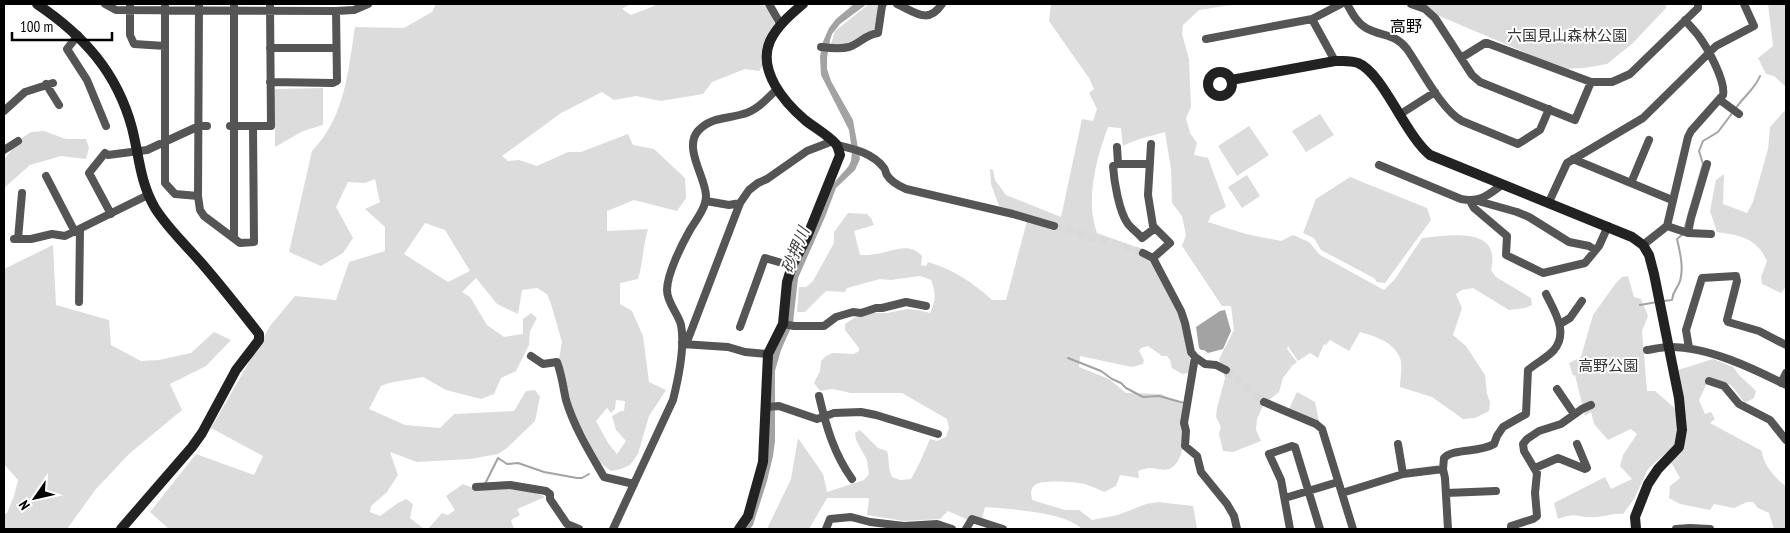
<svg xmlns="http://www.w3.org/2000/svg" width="1790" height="533" font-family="'PT Sans Narrow','Noto Sans JP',sans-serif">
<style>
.green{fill:#dcdcdc;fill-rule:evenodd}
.water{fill:#a3a3a3}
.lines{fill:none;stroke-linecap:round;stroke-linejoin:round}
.stream{stroke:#a3a3a3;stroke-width:2}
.street-tunnel{stroke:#d9d9d9;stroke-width:8;stroke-dasharray:8 4;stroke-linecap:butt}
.street{stroke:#555;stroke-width:8}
.secondary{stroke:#222;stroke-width:10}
.labels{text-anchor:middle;stroke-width:4;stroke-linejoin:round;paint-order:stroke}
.park-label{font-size:15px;fill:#333;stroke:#fff}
.neighbourhood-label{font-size:16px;fill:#000;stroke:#fff}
.water-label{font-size:16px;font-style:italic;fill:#444;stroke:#fff}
</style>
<rect width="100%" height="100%" fill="#fff"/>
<path class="green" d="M436 4H630L622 9 631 15 659 4H760L770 9 778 36 767 61 759 71 745 69 712 82 703 94 661 101 636 96 614 100 602 92 561 113 502 156 508 161 519 160 537 166 568 152H581L628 134 633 145 654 149 685 178 686 198 677 211 634 200 607 211V231L648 229C643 246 643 262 638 279L620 283V304L632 311 643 336 649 382 666 390 649 416 638 454 630 465 621 469 611 471 599 462 574 414 559 359 562 342 551 304 547 294 537 288 522 290 518 314 497 304 476 278 462 292 470 297 487 325 504 337 523 334V319L531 313 537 318 530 331 529 345 516 371 501 378 494 394 481 399 446 390 423 377 389 383 381 386 369 409 405 425 440 428 454 414 514 411 526 391 535 390 540 397 535 421 507 448 498 454 470 459 417 462 390 452 398 475 387 492 371 506 370 512 380 516 398 503 406 499 413 504 410 518 424 529H169L150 512 196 454 254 475 263 456 211 428 270 326 295 296 336 300 349 262 385 251V227L365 209 380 202 375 179 365 183 348 182 336 207 353 238 343 253 321 266 289 252 312 151C345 117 348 72 355 27L404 28 432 12ZM425 223 445 230 470 271 448 282 404 254ZM616 400 625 401 624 411H621L612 416 616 430 626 441 617 454 608 443 596 421 607 408 611 413 615 409Z
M869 4H881L875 29C867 32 866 34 861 39 852 46 842 45 831 44L835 31Z
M1051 4H1238L1199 10 1183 25 1182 34 1189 59 1191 107 1186 118 1190 133 1197 143 1194 155 1208 158 1226 207 1211 215 1208 222 1246 234 1281 241 1293 235 1309 242 1320 255 1333 262 1384 290 1395 279 1422 238C1448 236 1502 225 1491 270L1496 277 1531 298 1532 305 1525 308 1509 310 1473 288 1462 290 1456 294 1462 308 1453 335 1466 346 1485 375 1487 394 1490 402 1489 411 1475 418 1463 419 1432 397 1400 387C1400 379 1403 366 1400 358 1393 341 1376 337 1360 332L1349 351 1330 340 1326 345 1324 344 1318 358 1310 353 1298 361 1288 346 1287 349 1297 362 1292 366 1283 378 1279 392 1264 404 1262 408 1257 419 1256 430 1261 441 1233 452 1223 451 1219 434 1221 427 1216 417 1217 408 1225 378 1219 359 1234 330 1231 306H1222L1182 246 1186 235 1182 216 1172 203 1171 169 1165 132C1151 136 1136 139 1123 146L1121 128 1108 127C1096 159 1085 201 1097 233L1150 252 1151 258 1179 314 1185 333 1186 350 1190 358 1189 373 1182 374 1172 368 1170 360 1167 356H1162L1148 346 1141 348 1139 351 1144 360 1143 364 1132 367 1080 356 1079 367 1109 379 1126 393 1161 394 1186 406C1185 422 1187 463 1169 469 1163 471 1156 468 1150 468 1146 468 1141 470 1138 471L1139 478 1120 475 1116 486 1104 492C1098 489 1091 486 1085 484 1077 482 1041 479 1035 485 1030 489 1031 494 1032 500L1065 510H1079L1092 520 1118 515 1146 504 1158 502 1193 506 1197 528 1082 529C1066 512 1009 509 985 507L982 518 973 516 968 520 948 511 940 519 904 521 867 515 869 498H827L809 529H767L791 479 798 438 823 474 827 492 864 480 869 474 867 460 856 440 855 433 860 430 878 448 887 451C890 461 887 465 892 477L900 480 911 479 919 464 930 439 937 441 946 437 949 428 947 419 902 393H851L833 389 820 391 814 383 820 371 821 361 826 356 833 353 854 354 859 351V348L845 330V324L854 318 871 313H887L907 309 918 310 930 313C936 301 936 293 931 280L920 276 891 280 880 279 847 288 845 292 826 291 805 312H797L799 287H806L813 281 834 243V232L848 213 867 214 871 218 874 225 854 231 860 255C865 255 871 255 876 254 892 252 909 241 922 256L921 265 926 266 928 262C952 269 974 283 992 300H1006L1027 221 1048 227 1051 221 999 206 991 184 990 169 993 170 995 180 1006 195 1061 217 1082 119 1093 121 1097 109 1089 93 1094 89 1089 78 1049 21Z
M1411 4H1666V8L1633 43 1607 64 1584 68 1563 69 1540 61 1522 51Z
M1768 4H1786V87L1774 76 1766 74 1758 58 1773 46Z
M323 88V125L303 131 275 147V89Z
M1786 109V287L1781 293 1762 284 1761 277 1767 261C1756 237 1741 236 1717 232L1710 211 1716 180 1724 174 1723 204 1747 213 1753 202 1768 149 1770 127Z
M1320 114 1334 135 1306 152 1292 131Z
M1249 126 1269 155 1237 176 1218 146Z
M44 131 66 139H86L89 148 86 159 61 156 30 165 4 188V160L19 140 31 132Z
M1247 175 1260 196 1242 208 1228 187Z
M1350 177 1427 208 1431 220 1385 283 1377 282 1374 278 1321 250 1314 238 1303 233 1316 199Z
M53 245 56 305 109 320 111 345 141 361 159 360 191 353 214 332 231 340 206 366 170 384 182 410 129 454 96 489 67 529H4V514L7 513 14 496 18 480 4 464V269Z
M1628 276 1634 297 1641 299 1648 316 1642 331 1647 391H1655L1677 410 1678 370 1713 359 1733 367 1739 375 1756 391 1754 398 1745 403 1731 385 1709 379 1699 400 1705 414 1711 412 1715 419 1710 423 1762 451C1762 463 1776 480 1786 486V529H1774L1769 513 1758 508 1753 502H1747L1734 508 1714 504 1710 510 1680 504 1669 498 1670 486 1680 478 1666 453 1648 469 1634 499 1623 514C1612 513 1602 518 1590 517 1574 517 1577 512 1558 519L1554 503 1605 477 1611 489 1632 479 1620 466 1623 455 1637 434 1631 429 1608 440 1594 424 1591 412 1585 416 1575 375 1573 376 1569 363 1581 357 1593 315 1616 283 1622 277Z
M1297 392 1315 402 1319 421 1289 409Z
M463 484 478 490 510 488 536 493 545 497 517 509 520 515 511 520 514 529H428L442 513 448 515 455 510 446 496Z"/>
<path class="water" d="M854 4H867L840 24 832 34 830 40 827 58V69L831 81 853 120 860 159 855 170 836 188 825 217 798 278 793 323 781 350 775 371V441L773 456 767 481 753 525 750 529H743L761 480 770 364 792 276 831 186 848 167 851 161 852 152 849 130 821 75 820 57 822 44 829 28 836 19Z
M1225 310 1231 331 1223 349 1208 353 1204 350H1201L1199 348 1196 327 1220 311Z"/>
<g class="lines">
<path class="stream" d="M1736 108C1743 97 1755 89 1760 76
M1684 230 1703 164 1699 151 1703 141 1718 132 1733 112
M1664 301 1672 300C1673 290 1678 288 1680 281 1684 268 1680 252 1677 239L1683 234
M1640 305 1657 302
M1068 358 1101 371 1112 379 1121 383 1126 388 1143 397 1159 396 1184 403
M485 484 498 458 507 464 518 463 544 472 577 478H582L589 474"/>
<path class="street-tunnel" d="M1054 226 1143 253
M1226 370 1264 402"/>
<path class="street" d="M105 4 116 10 336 11 354 10 368 4
M130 4V35L134 44 165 46
M165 4V183L175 194 198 196
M199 4 198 196 200 210 204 216 240 243 254 242 253 127
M769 4 781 25
M897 4C915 12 928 25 942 4
M1347 4C1352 13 1357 23 1366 28 1382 37 1395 33 1407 49 1421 69 1441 109 1462 121L1518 144 1540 130 1549 109
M1411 4 1425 9 1435 18 1472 75 1480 82 1575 120 1591 82
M1312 19 1335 61
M78 35 67 49 87 80 106 126
M1206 39 1312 19 1341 4
M821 47C829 48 841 49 849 47 861 43 864 35 878 33L882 6 883 4
M270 48H336
M1461 58 1485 43H1487L1591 82H1612L1630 74 1698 8V4
M270 82 333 83 337 81 336 11
M46 84 59 105
M1720 100 1739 114
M4 111 25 92 53 83
M1399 115 1435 92
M230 126H271L270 4
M1151 144 1148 195 1153 226 1170 243 1153 258
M837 145C854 149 873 153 884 168 886 170 885 172 887 175 891 182 899 186 906 189L1013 214 1054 226
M1117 147 1118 164
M4 150 18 141
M1573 159 1672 200
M1150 164H1118L1113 166C1114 181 1119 212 1128 224 1132 229 1138 233 1142 238L1155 228
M1379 165 1461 199C1480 203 1488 195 1503 184
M46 176 75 232
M1631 183 1649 140
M706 201 729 205 740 203
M1470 201 1474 208 1507 236 1506 255 1543 273 1585 263 1599 246 1608 226
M1478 201 1517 212 1529 217 1569 242 1589 246 1595 250
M1549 202 1567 163 1643 118 1716 46 1754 26 1744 4
M111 214 89 173 105 153 108 155 147 150 199 126H207
M1667 226 1688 233 1711 234
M1688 233 1691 218 1707 164
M234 238V4
M14 239H31L52 234 65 236 148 195
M18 239 22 193
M1643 245 1667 226 1688 137 1691 131 1723 95C1726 81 1707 47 1698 35 1694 30 1689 25 1685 20
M1143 253 1153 258 1181 311 1185 323 1191 352 1195 357 1205 364 1216 365 1226 370
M79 302 80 230
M783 324 794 326H824L836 317 853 312 861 313 876 308H882L906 302 926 306
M1560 324 1570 318 1582 301
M740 327 765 258 792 266
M682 342 688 339 740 203 749 190 758 183 767 179 807 151 833 141
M682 344 728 347 745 352 768 354
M1689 348 1686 330 1702 278 1736 276 1737 281 1727 320 1728 322 1759 331 1786 345
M1647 350C1654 349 1662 347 1670 347 1709 347 1752 368 1786 385
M531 356 543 364 557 362C562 375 563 387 566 400 574 427 590 453 604 477L634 484
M1195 357 1184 423 1186 431 1185 446 1197 456 1201 472 1227 504 1234 516 1237 529
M1709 381 1724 386 1739 404 1770 420 1786 440
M1781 383 1786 373
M1557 389 1574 414
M819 396C826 426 834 454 852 479
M1264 402 1316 424 1322 429 1353 529
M767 407 779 406 817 419 834 413 861 412 876 415 938 434
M1398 444 1403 474
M1535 468 1558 458 1585 469 1587 468 1577 444
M476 487 510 485 546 491 550 494V499L567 524 579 529
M1342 493 1403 474 1443 469
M1446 493 1496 491
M1285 498 1338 482
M613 529 673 400C678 380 685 345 681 325 678 313 667 303 667 290 667 274 682 244 690 230 696 220 706 208 706 196 706 178 683 148 698 131 710 117 727 119 743 114 756 111 767 99 776 90
M826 529 830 519 851 517 870 522 904 526 937 524 952 529
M966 529 972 519 1003 529
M1290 529 1281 480 1269 454 1292 446 1295 447 1320 529
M1448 529 1445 478 1443 469 1444 458C1454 448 1479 453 1494 444L1497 436 1503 427 1526 414 1528 370C1536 363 1547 358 1554 350 1569 332 1554 311 1546 294
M1511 529V526L1533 519 1537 516 1535 493 1537 473 1524 451 1523 444 1527 439 1539 431 1561 424 1582 409 1591 405
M1676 529 1690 528 1710 529"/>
<path class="secondary" d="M37 4C83 35 117 72 132 128 139 155 140 183 155 208 168 229 188 247 204 266 223 288 241 311 259 334V340L236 370 202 433 192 447 121 529
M1208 84a12 12 0 1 1 24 0a12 12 0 1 1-24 0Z
M1231 80 1335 61C1342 61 1351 60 1358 63 1383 73 1405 135 1430 155L1632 237 1643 245 1649 255 1654 274 1679 398 1682 430 1679 447 1658 469 1648 484 1635 517 1636 529
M739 529 748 516 763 462 768 354 783 324 787 282 792 266 807 237 840 155C839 151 838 147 836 144 828 135 815 128 805 120 785 103 757 71 770 41 777 26 791 14 803 4"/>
</g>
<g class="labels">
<g class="park-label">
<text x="1567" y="41">六国見山森林公園</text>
<text x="1608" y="371">高野公園</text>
</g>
<g class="neighbourhood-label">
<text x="1406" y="32">高野</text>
</g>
<g class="water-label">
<text transform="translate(795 250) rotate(-68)" y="6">砂押川</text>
</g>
</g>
<rect width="1790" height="533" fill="none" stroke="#000000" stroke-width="10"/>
<g transform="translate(35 498) rotate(236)" stroke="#ffffff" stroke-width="4" paint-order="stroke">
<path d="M0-4L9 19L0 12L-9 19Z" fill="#000000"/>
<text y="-8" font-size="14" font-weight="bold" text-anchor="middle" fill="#000000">N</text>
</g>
<path d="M12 32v8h100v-8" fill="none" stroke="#000000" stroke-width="2.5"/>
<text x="20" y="32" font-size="15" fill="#000000" stroke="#ffffff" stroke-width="4" paint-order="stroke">100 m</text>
</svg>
